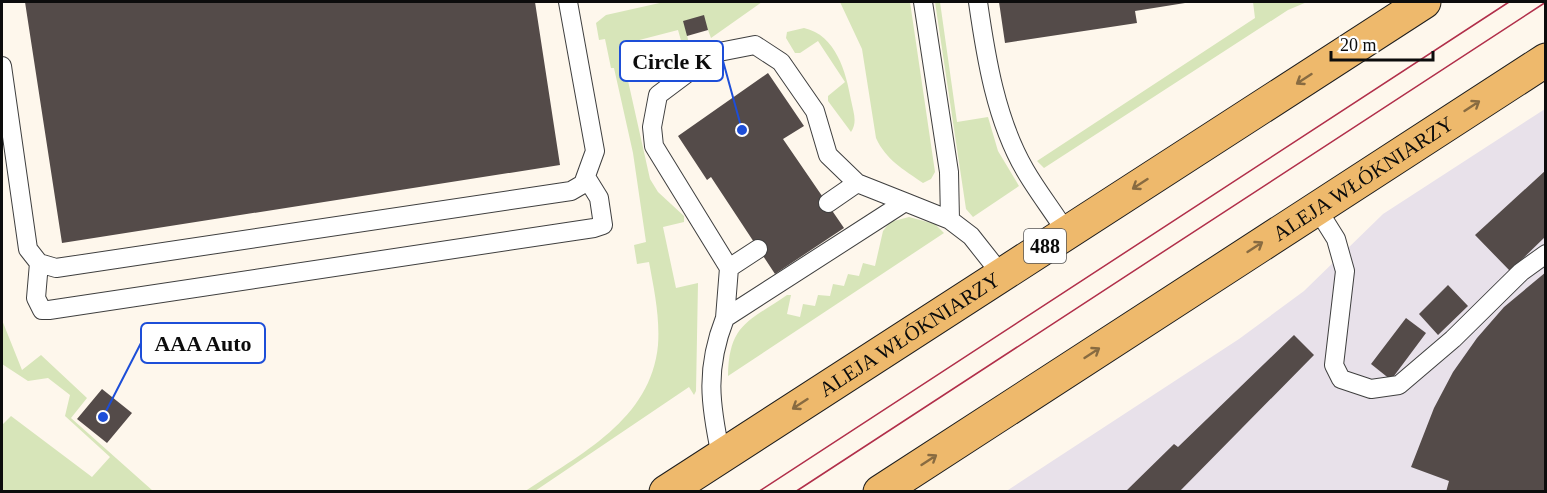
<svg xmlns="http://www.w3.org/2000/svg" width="1547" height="493" font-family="Georgia,serif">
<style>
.industrial{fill:#e8e1ea}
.green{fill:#d7e5b9}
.building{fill:#544b49}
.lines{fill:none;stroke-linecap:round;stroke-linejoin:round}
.service-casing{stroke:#3f3f3f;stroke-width:20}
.primary-casing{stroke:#1d1d1d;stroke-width:35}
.service{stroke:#fff;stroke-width:18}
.primary{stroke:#eeb96c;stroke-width:33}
.tram{stroke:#b12f4a;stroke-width:1.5}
.oneway{stroke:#886b41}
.labels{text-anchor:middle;stroke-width:6;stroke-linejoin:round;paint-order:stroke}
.shield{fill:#fff;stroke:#555;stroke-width:1.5}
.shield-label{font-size:20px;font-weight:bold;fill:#0c0c0c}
.street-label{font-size:21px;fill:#0c0c0c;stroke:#fff}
.leader{fill:none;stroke:#1d4ed8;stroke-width:2}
.callout-dot{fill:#1d4ed8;stroke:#fff;stroke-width:2}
.callout{fill:#fff;stroke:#1d4ed8;stroke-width:2}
.callout-label{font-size:22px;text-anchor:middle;font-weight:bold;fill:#0c0c0c}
</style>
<rect width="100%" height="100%" fill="#fef7ec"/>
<path class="industrial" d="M1545 109V491L1005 492 1239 339 1304 291 1383 214Z"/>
<path class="green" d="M664 2H762L711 38 708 30 684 21 690 49 684 51 678 30 620 45 650 179 658 192 684 216V222L663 227 676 288 698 283 696 391 694 395 689 387 535 491 524 492C580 454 651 420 658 345 660 317 654 289 649 262L637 264 634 245 646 242 633 153 614 68H611L605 39 599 40 596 23 606 15Z
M840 2H910L935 172 931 179 923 183C903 169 886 160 876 138L862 49Z
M935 2H940L957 122 988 117 998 151 1019 186 973 217 966 209Z
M1253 2H1307L1288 10 1044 168 1037 161 1255 18Z
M804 28C836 35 846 72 851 100 853 111 858 122 851 132L828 101V96L845 82 818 41 800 53H795L786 38 787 32Z
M909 217 935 224 944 233 728 376C729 324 748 322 787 295H791L787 314 800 317 803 304 815 306 818 295 830 296 833 284 844 286 848 274 859 276 863 263 875 266 883 231 890 222Z
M2 320 22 370 41 355 87 398 71 418 153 491H2V425L11 416 92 477 110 457 65 416 70 395 48 378 28 381 2 364Z"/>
<path class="building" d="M25 2H535L560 165 62 243Z
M999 2H1185V3L1135 11 1137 23 1005 43Z
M704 15 708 30 687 36 683 21Z
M768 73 804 126 783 139 844 228 775 274 711 177 707 180 678 136Z
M1546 170V236L1510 271 1475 235Z
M1546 272V492H1446L1449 481 1411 467 1434 408 1453 372 1477 338 1504 307Z
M1448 285 1468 306 1438 335 1419 314Z
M1406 318 1426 333 1391 380 1371 364Z
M1294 335 1314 355 1179 492H1125L1174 444 1178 447Z
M102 389 132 413 107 443 77 419Z"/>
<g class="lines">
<g class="service-casing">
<path id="service" d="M923 2 949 172 950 220
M978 2C986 58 996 120 1025 170 1037 191 1053 211 1066 232
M2 66 28 249 39 263 56 268 571 191 583 184 595 151 568 2
M828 203 857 183 905 202
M1316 207 1336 239 1345 271 1334 365 1341 379 1371 389 1399 385 1453 339 1521 272 1546 254
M39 263 36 298 42 310H49L594 228 603 225 599 198 586 177
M729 268 654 146 652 127 658 95 714 53 755 45 781 62 815 111 828 155 857 183
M725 318 729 268 758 249
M721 456C710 404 705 369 725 318L905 202 950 220 971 236 1001 274"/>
</g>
<g class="primary-casing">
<g id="primary">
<path id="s1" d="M666 492 1424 2"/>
<path id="s2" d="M880 492 1546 60"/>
</g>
</g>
<use href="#service" class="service"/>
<use href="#primary" class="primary"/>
<path class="tram" d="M758 492 1509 2
M795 492 1546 2"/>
</g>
<defs><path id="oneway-shaft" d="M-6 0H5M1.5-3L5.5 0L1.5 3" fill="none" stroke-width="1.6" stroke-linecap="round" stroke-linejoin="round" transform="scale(1.5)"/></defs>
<g class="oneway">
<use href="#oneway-shaft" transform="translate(1304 79) rotate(147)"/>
<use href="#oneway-shaft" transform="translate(1472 106) rotate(-33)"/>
<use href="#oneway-shaft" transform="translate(1140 184) rotate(147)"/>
<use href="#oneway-shaft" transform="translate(1255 247) rotate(-33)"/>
<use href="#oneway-shaft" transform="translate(1092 353) rotate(-33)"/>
<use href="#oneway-shaft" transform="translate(800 404) rotate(147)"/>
<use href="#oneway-shaft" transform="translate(929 460) rotate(-33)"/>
</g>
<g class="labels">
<rect class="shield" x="1024" y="229" width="42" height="34" rx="4.5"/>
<g class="shield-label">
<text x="1045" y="253">488</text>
</g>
<g class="street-label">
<text dy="7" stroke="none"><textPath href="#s2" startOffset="576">ALEJA WŁÓKNIARZY</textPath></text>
<text dy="7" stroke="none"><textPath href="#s1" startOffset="290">ALEJA WŁÓKNIARZY</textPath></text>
</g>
</g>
<path class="leader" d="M742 130L723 61M103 417L141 343"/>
<g class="callout-dot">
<circle cx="742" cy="130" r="6"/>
<circle cx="103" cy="417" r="6"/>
</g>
<g class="callout">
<rect x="620" y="41" width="103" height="40" rx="6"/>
<rect x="141" y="323" width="124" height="40" rx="6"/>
</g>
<g class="callout-label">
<text x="672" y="69">Circle K</text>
<text x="203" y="351">AAA Auto</text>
</g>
<rect width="1547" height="493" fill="none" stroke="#0c0c0c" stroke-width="6"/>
<path d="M1331 51v9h102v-9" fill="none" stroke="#0c0c0c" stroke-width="3"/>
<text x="1340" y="51" font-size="18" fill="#0c0c0c" stroke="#ffffff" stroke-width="4.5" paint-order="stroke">20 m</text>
</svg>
